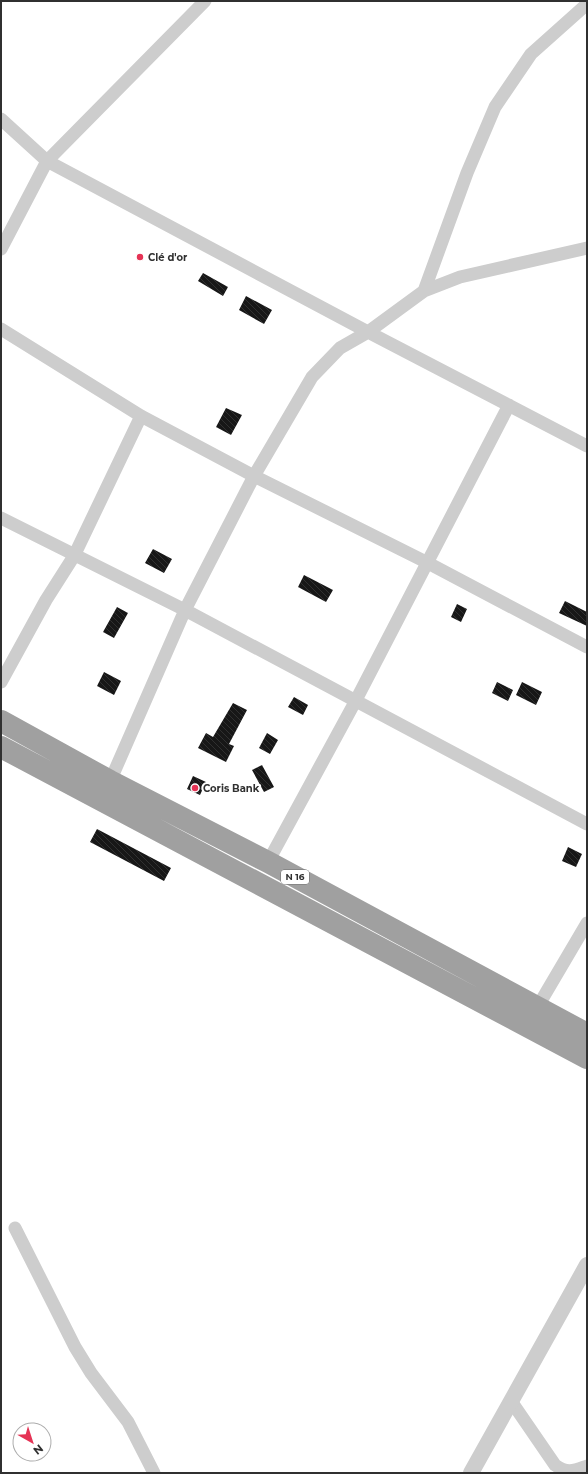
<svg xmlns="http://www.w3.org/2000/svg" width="588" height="1474" font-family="Montserrat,sans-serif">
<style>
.building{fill:url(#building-back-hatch)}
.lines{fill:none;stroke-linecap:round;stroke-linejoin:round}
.minor{stroke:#cdcdcd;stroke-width:13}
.tertiary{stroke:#cdcdcd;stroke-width:16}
.trunk{stroke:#a0a0a0;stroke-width:22}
.poi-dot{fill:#e53355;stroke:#fff;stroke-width:1.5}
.labels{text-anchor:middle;stroke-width:4;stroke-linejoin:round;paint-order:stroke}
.shield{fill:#fff;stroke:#6e6e6e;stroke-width:1}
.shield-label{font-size:9px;font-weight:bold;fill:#303030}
.poi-label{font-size:10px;font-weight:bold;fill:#303030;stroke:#fff;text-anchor:start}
</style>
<defs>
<pattern id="building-back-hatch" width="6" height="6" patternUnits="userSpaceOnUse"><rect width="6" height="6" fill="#171717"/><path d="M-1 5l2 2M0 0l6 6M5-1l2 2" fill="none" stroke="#303030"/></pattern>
</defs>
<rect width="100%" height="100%" fill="#fff"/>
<path class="building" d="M203 273 228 287 223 296 198 281Z
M246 296 272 310 264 324 239 310Z
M226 408 242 415 231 435 216 427Z
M153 549 172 559 164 573 145 563Z
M304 575 333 590 326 602 298 587Z
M565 601 587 612V626L559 613Z
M457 604 467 609 461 622 451 617Z
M117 607 128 613 114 638 103 632Z
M104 672 121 681 114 695 97 686Z
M497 682 513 690 508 701 492 693Z
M522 682 542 692 536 705 516 695Z
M294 697 308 705 303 715 288 707Z
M233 703 247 710 229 744 234 746 226 762 198 748 206 733 213 737Z
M267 733 278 740 270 754 259 748Z
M262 765 274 787 264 792 252 770Z
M193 776 206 782 200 795 187 789Z
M97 829 171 868 164 881 90 842Z
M568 847 582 854 576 867 562 861Z"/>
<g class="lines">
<path class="minor" d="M1 119 47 161 368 332 587 446
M1 249 47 161 205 1
M424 291 467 173 495 107 531 54 587 4
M1 329 141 416 254 476 428 563 587 647
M1 518 185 610 587 824
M1 682 46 600 74 556 141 416
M108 786 185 610 254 476 312 377 340 348 368 332 424 291 460 277 587 248
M268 862 355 702 509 405
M534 1013 587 923
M15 1228 75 1347 91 1373 128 1422 154 1473
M511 1401 555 1465C568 1474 573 1471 587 1466"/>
<path class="tertiary" d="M471 1473 587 1265"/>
<path class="trunk" d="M1 721 110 781 268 862 587 1034
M1 747 587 1058"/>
</g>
<g class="poi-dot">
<circle cx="140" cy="257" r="4"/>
<circle cx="195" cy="788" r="4"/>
</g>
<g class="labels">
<rect class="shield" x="281" y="870" width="28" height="14" rx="3"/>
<g class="shield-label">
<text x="295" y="880">N 16</text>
</g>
<g class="poi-label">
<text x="148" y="261">Clé d'or</text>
<text x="203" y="792">Coris Bank</text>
</g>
</g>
<rect width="588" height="1474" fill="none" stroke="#303030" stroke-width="4"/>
<g transform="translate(32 1442) rotate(141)"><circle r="19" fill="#ffffff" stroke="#acacac"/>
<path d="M0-3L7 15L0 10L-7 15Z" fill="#e53355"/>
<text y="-6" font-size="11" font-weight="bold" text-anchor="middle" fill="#303030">N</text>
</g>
</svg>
